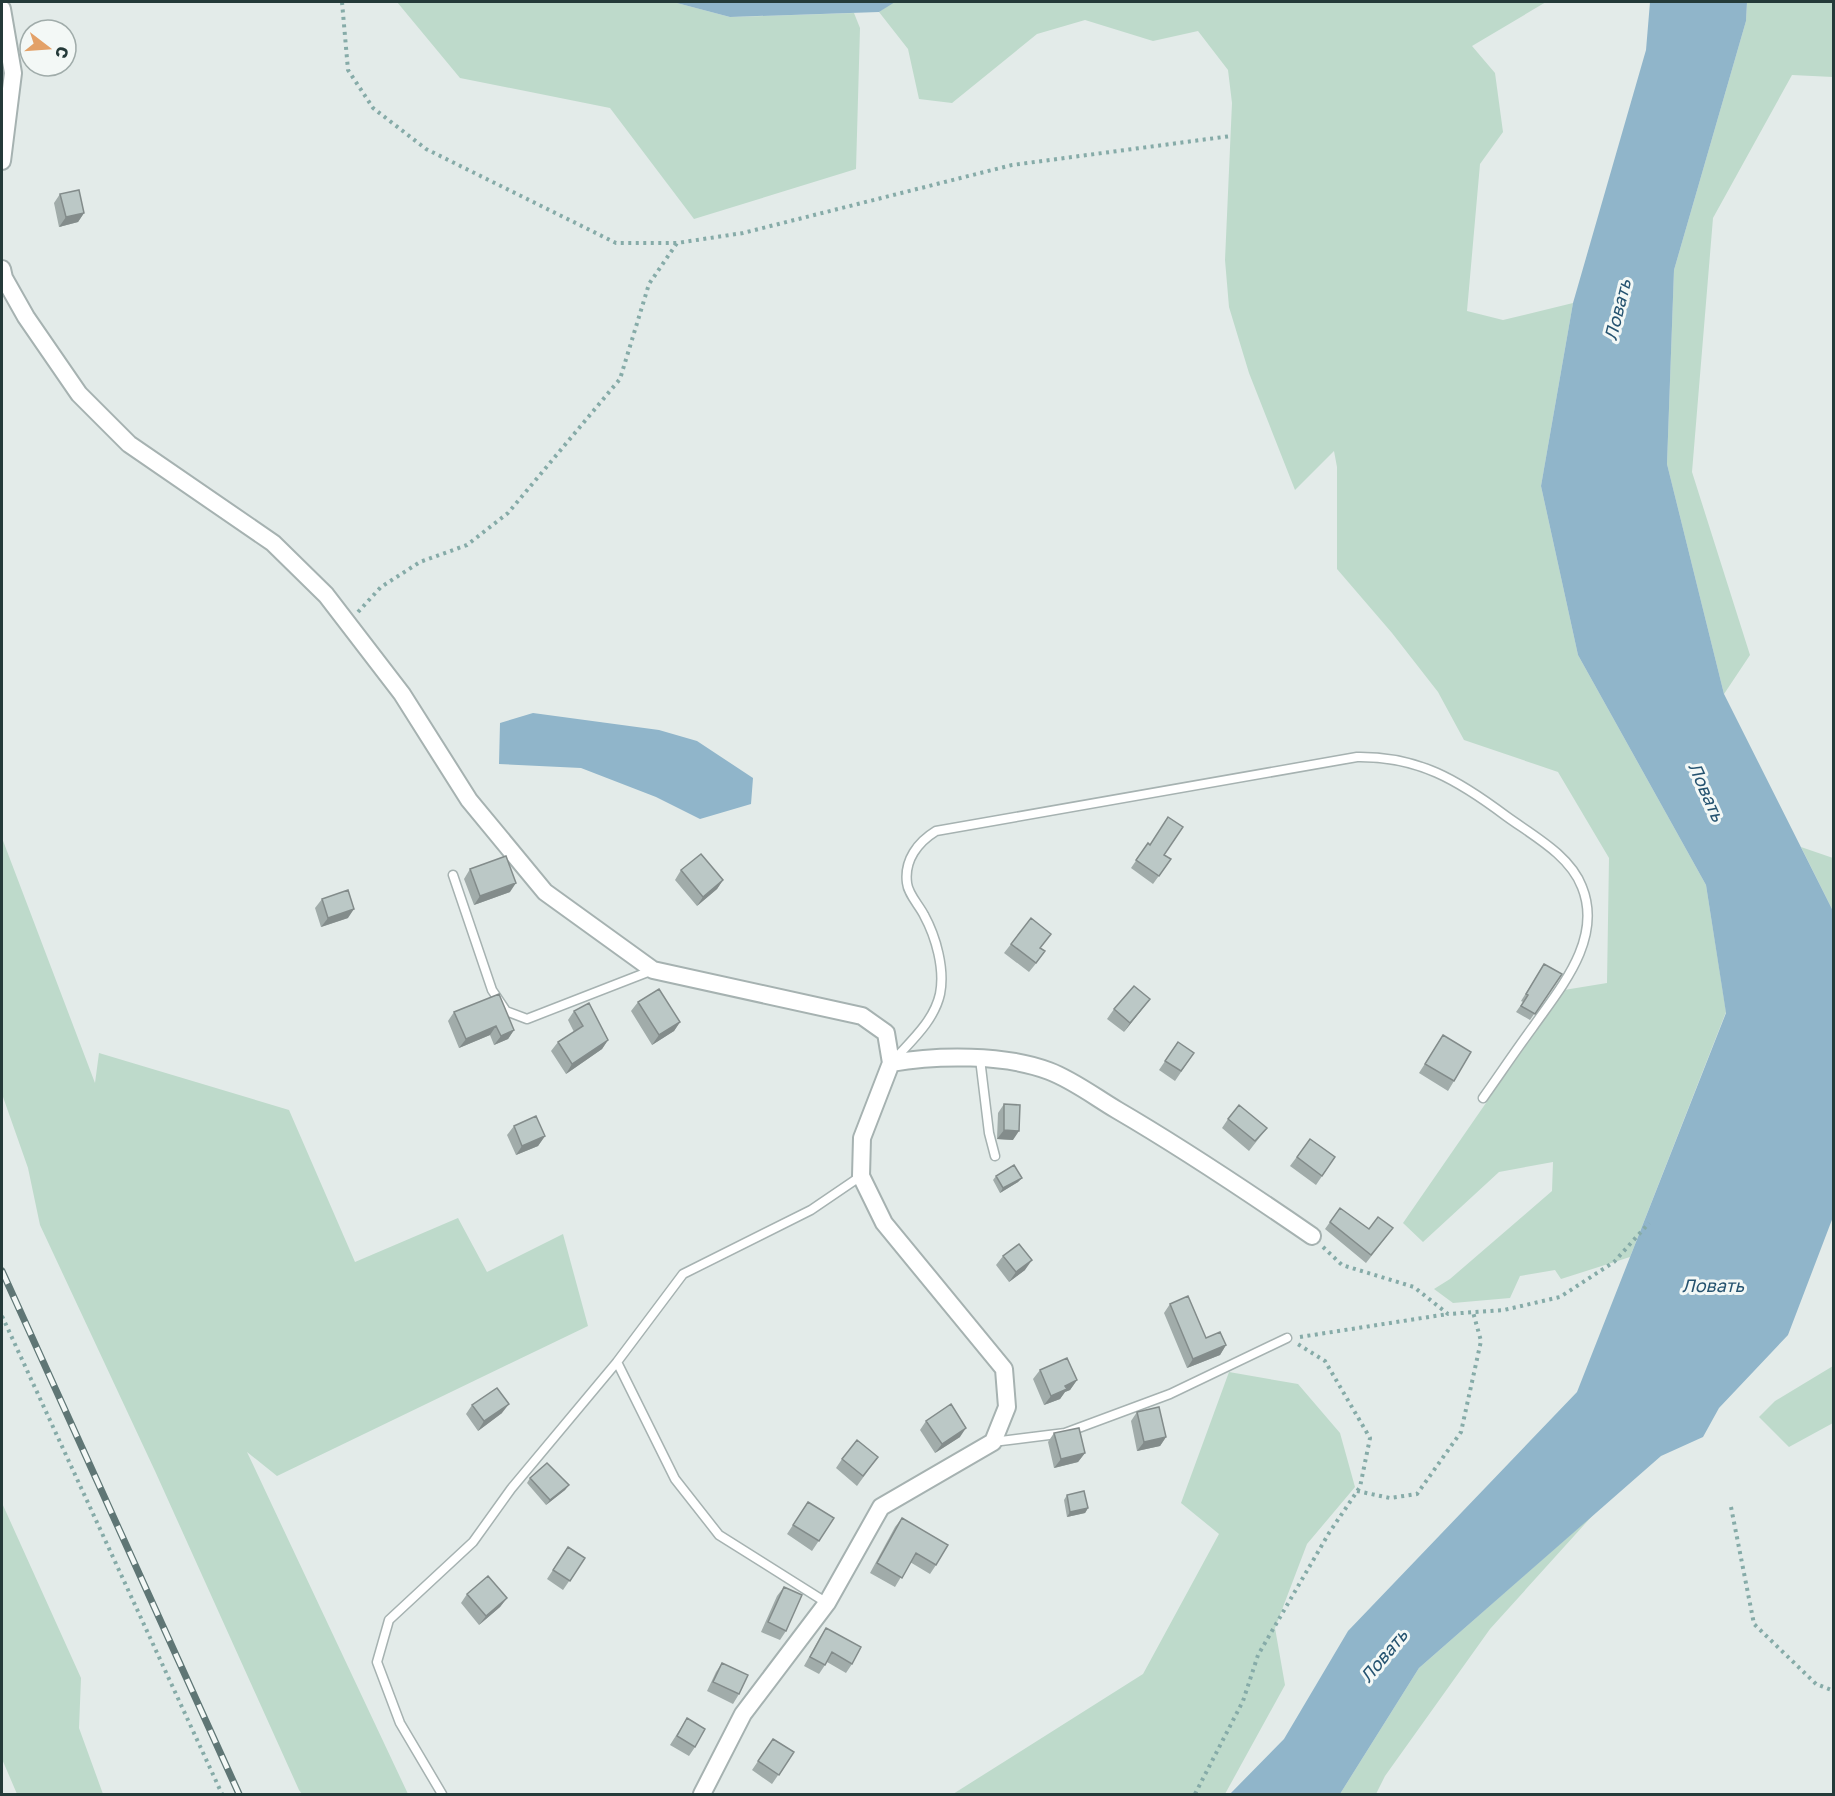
<svg xmlns="http://www.w3.org/2000/svg" width="1835" height="1796" font-family="'Golos Text',sans-serif">
<style>
.green{fill:#bedacb}
.water{fill:#90b5ca}
.lines{fill:none;stroke-linecap:round;stroke-linejoin:round}
.service-casing{stroke:#a6b2b1;stroke-width:11}
.minor-casing{stroke:#a6b2b1;stroke-width:20}
.path{stroke:#86aba8;stroke-width:4;stroke-dasharray:3 4.5;stroke-linecap:butt}
.service{stroke:#fff;stroke-width:8}
.minor{stroke:#fff;stroke-width:16}
.rail-casing{stroke:#5f7675;stroke-width:7}
.rail{stroke:#f3f8f6;stroke-width:4.5;stroke-dasharray:14;stroke-linecap:butt}
.wall{fill:#a1acaa}
.shaded-wall{fill:#838c8b}
.building{fill:#bbc8c6;stroke:#838c8b;stroke-width:1.5}
.labels{text-anchor:middle;stroke-width:6;stroke-linejoin:round;paint-order:stroke}
.water-label{font-size:18px;font-style:italic;fill:#255370;stroke:#f3f8f6}
</style>
<rect width="100%" height="100%" fill="#e3ebe9"/>
<path class="green" d="M397 2H673L730 17 854 13 860 28 856 169 694 219 610 108 460 78Z
M893 2H1546L1472 46 1495 73 1503 132 1480 164 1467 311 1503 320 1573 303 1541 486 1578 655 1706 885 1726 1012 1630 1257 1561 1279 1555 1270 1520 1276 1510 1298 1453 1303 1434 1289 1450 1279 1552 1191 1553 1162 1499 1172 1423 1242 1403 1223 1564 990 1607 983 1609 858 1558 772 1464 740 1438 692 1392 633 1337 569V467L1334 451 1295 490 1249 373 1229 307 1225 260 1232 103 1228 70 1198 31 1153 41 1085 20 1037 34 952 103 919 99 908 49 879 12Z
M1747 2H1833V77L1792 75 1713 218 1692 472 1750 655 1724 694 1667 464 1674 270 1746 21Z
M2 838 95 1083 99 1053 289 1110 355 1262 458 1218 487 1272 563 1234 588 1326 277 1476 247 1452 408 1794H302L299 1790 155 1471 40 1225 28 1168 2 1094Z
M1801 847 1833 858V911Z
M1833 1366V1423L1789 1447 1759 1417 1775 1401Z
M1229 1372 1298 1384 1340 1433 1355 1487 1307 1544 1275 1628 1285 1685 1225 1794H953L1143 1674 1219 1534 1181 1503Z
M2 1503 81 1678 79 1728 103 1794H17L2 1759Z
M1593 1515 1490 1629 1385 1776 1376 1794H1340L1419 1668Z"/>
<path class="water" d="M673 2H895L879 12 730 17Z
M1650 2H1747L1746 21 1674 270 1667 464 1724 694 1833 911V1217L1788 1335 1719 1408 1703 1437 1661 1456 1419 1668 1340 1794H1230L1284 1739 1348 1631 1577 1392 1726 1013 1706 885 1578 655 1541 486 1573 303 1646 50Z
M533 713 659 730 697 741 753 778 751 804 700 819 656 797 581 768 499 764 500 723Z"/>
<g class="lines">
<g class="service-casing">
<path id="service" d="M453 875 492 990 506 1011 527 1019 653 970
M980 1059 989 1133 995 1156
M893 1061C911 1041 934 1021 940 994 945 969 936 937 924 915 919 905 908 894 907 883 904 860 918 842 936 831L1357 757C1418 756 1458 780 1506 816 1532 835 1570 855 1582 887 1603 939 1561 987 1533 1027 1516 1050 1500 1074 1483 1098
M617 1362 675 1479 719 1535 827 1603
M993 1442 1065 1433 1170 1394 1287 1338
M442 1794 400 1723 377 1662 389 1620 473 1542 511 1489 617 1362 683 1274 811 1210 861 1176"/>
</g>
<g class="minor-casing">
<path id="minor" d="M2 9 13 73 2 161
M2 269 4 278 26 317 79 394 129 444 273 543 326 595 402 694 469 800 545 892 653 970 862 1016 886 1033 891 1063C937 1055 1005 1054 1049 1071 1073 1080 1095 1097 1117 1110 1184 1149 1248 1192 1312 1236
M702 1794 743 1714 827 1603 881 1507 993 1442 1007 1407 1004 1369 884 1223 861 1176 862 1138 891 1063"/>
</g>
<path class="path" d="M342 2 348 70 373 108 426 149 616 243H677
M358 612 381 587 420 562 467 545 508 513 620 379 649 284 677 243 743 233 1012 165 1231 136
M1323 1247 1342 1265 1414 1287 1448 1314 1504 1310 1560 1297 1614 1262 1649 1223
M2 1316 222 1794
M1300 1337 1448 1314
M1357 1491 1390 1498 1417 1494 1461 1432 1481 1341 1473 1312
M1731 1507 1754 1624 1816 1684 1834 1691
M1195 1794 1243 1701 1258 1655 1329 1533 1360 1487 1370 1438 1325 1361 1296 1343"/>
<use href="#service" class="service"/>
<use href="#minor" class="minor"/>
<g class="rail-casing">
<path id="rail" d="M2 1271 239 1794"/>
</g>
<use href="#rail" class="rail"/>
</g>
<path class="wall" d="M60 194 84 213 78 222 59 227 54 203Z
M1148 843 1171 859 1153 884 1131 868Z
M470 869 510 892 474 905 464 879Z
M681 870 723 880 717 889 697 906 675 880Z
M322 899 348 918 321 927 315 908Z
M1011 944 1041 948 1038 961 1029 972 1004 953Z
M1544 964 1562 974 1530 1020 1516 1012 1523 1002 1521 1001Z
M638 1002 680 1022 674 1031 652 1045 631 1011Z
M1143 1008 1124 1032 1107 1019 1114 1009Z
M574 1011 608 1040 602 1049 566 1074 551 1051 558 1042 574 1032 568 1020Z
M454 1012 514 1030 508 1039 494 1045 490 1035 459 1048 448 1021Z
M1443 1035 1454 1081 1448 1091 1419 1073Z
M1178 1042 1194 1053 1175 1081 1159 1070Z
M1004 1104 1013 1140 997 1139 998 1113Z
M1228 1119 1267 1128 1249 1151 1222 1128Z
M514 1126 545 1136 538 1146 516 1155 507 1135Z
M1310 1139 1335 1157 1316 1185 1290 1166Z
M996 1176 1022 1178 1018 1182 1000 1193 993 1180Z
M1340 1208 1369 1229 1387 1236 1366 1263 1325 1229Z
M1003 1256 1025 1270 1009 1282 996 1265Z
M1170 1304 1206 1338 1226 1345 1220 1355 1187 1368 1164 1313Z
M1040 1370 1077 1380 1070 1390 1065 1392 1060 1399 1044 1405 1033 1379Z
M472 1405 502 1413 478 1431 466 1414Z
M1137 1412 1166 1437 1160 1446 1137 1451 1131 1421Z
M926 1421 960 1437 935 1453 920 1430Z
M1054 1433 1085 1453 1078 1462 1054 1468 1048 1442Z
M878 1457 857 1486 836 1468 842 1459Z
M530 1478 569 1485 565 1490 546 1505 527 1483Z
M1067 1495 1088 1508 1085 1513 1067 1517 1064 1500Z
M808 1502 834 1518 812 1551 787 1534Z
M902 1518 936 1565 930 1574 910 1562 895 1587 870 1573 895 1527Z
M568 1547 585 1558 563 1590 547 1579Z
M784 1587 786 1631 780 1640 761 1632 777 1596Z
M467 1594 507 1598 500 1607 479 1625 461 1603Z
M826 1628 852 1664 846 1673 827 1662 819 1674 804 1666 820 1637Z
M722 1663 739 1694 733 1704 707 1691 716 1672Z
M687 1718 695 1747 689 1756 670 1745Z
M773 1739 794 1752 772 1784 752 1770Z"/>
<path class="shaded-wall" d="M84 213 78 222 59 227 66 217Z
M723 880 717 889 697 906 703 897Z
M516 883 510 892 474 905 480 896Z
M354 909 348 918 321 927 328 918Z
M1150 999 1143 1008 1124 1032 1130 1023Z
M680 1022 674 1031 652 1045 659 1035Z
M496 1026 490 1035 459 1048 466 1039Z
M514 1030 508 1039 494 1045 501 1036Z
M608 1040 602 1049 566 1074 572 1064Z
M1004 1130 1019 1131 1013 1140 997 1139Z
M545 1136 538 1146 516 1155 522 1146Z
M1022 1178 1018 1182 1000 1193 1003 1188Z
M1032 1260 1025 1270 1009 1282 1016 1272Z
M1226 1345 1220 1355 1187 1368 1193 1359Z
M1077 1380 1070 1390 1065 1392 1060 1399 1044 1405 1051 1396 1065 1386Z
M509 1404 502 1413 478 1431 484 1421Z
M966 1428 960 1437 935 1453 942 1444Z
M1166 1437 1160 1446 1137 1451 1144 1442Z
M1085 1453 1078 1462 1054 1468 1061 1459Z
M569 1485 565 1490 546 1505 550 1500Z
M1088 1508 1085 1513 1067 1517 1070 1512Z
M507 1598 500 1607 479 1625 486 1616Z"/>
<path class="building" d="M79 190 84 213 66 217 60 194Z
M1168 817 1183 827 1164 855 1171 859 1159 876 1136 860 1148 843 1150 845Z
M701 854 723 880 703 897 681 870Z
M506 856 516 883 480 896 470 869Z
M348 890 354 909 328 918 322 899Z
M1031 918 1051 934 1040 948 1045 951 1036 963 1011 944Z
M1544 964 1562 974 1535 1014 1521 1006 1528 995 1526 994Z
M1134 986 1150 999 1130 1023 1114 1009Z
M659 989 680 1022 659 1035 638 1002Z
M499 994 514 1030 501 1036 496 1026 466 1039 454 1012Z
M589 1003 608 1040 572 1064 558 1042 583 1026 574 1011Z
M1443 1035 1471 1052 1454 1081 1425 1064Z
M1178 1042 1194 1053 1181 1071 1165 1061Z
M1004 1104 1020 1105 1019 1131 1004 1130Z
M1239 1105 1267 1128 1255 1141 1228 1119Z
M536 1116 545 1136 522 1146 514 1126Z
M1310 1139 1335 1157 1322 1176 1297 1157Z
M1014 1165 1022 1178 1003 1188 996 1176Z
M1340 1208 1369 1229 1378 1217 1393 1228 1371 1255 1330 1222Z
M1019 1244 1032 1260 1016 1272 1003 1256Z
M1188 1296 1206 1338 1220 1332 1226 1345 1193 1359 1170 1304Z
M1067 1358 1077 1380 1065 1386 1067 1389 1051 1396 1040 1370Z
M497 1388 509 1404 484 1421 472 1405Z
M951 1404 966 1428 942 1444 926 1421Z
M1159 1407 1166 1437 1144 1442 1137 1412Z
M1079 1428 1085 1453 1061 1459 1054 1433Z
M857 1440 878 1457 863 1476 842 1459Z
M547 1463 569 1485 550 1500 530 1478Z
M1084 1491 1088 1508 1070 1512 1067 1495Z
M808 1502 834 1518 819 1541 793 1525Z
M902 1518 948 1545 936 1565 916 1553 902 1578 877 1563Z
M568 1547 585 1558 570 1581 553 1570Z
M488 1576 507 1598 486 1616 467 1594Z
M784 1587 802 1595 786 1631 768 1622Z
M826 1628 861 1647 852 1664 832 1652 825 1665 810 1657Z
M722 1663 748 1675 739 1694 713 1682Z
M687 1718 705 1729 695 1747 677 1736Z
M773 1739 794 1752 779 1775 758 1761Z"/>
<g class="labels">
<g class="water-label">
<text transform="translate(1618 310) rotate(-76)" y="6">Ловать</text>
<text transform="translate(1706 792) rotate(66)" y="6">Ловать</text>
<text x="1713" y="1292">Ловать</text>
<text transform="translate(1384 1656) rotate(-50)" y="6">Ловать</text>
</g>
</g>
<rect width="1835" height="1796" fill="none" stroke="#243a39" stroke-width="6"/>
<g transform="translate(48 48) rotate(107)"><circle r="28" fill="#f3f8f6" stroke="#a0acaa" stroke-width="1.5"/>
<path d="M0-4.5L10 22L0 15L-10 22Z" fill="#e3a168"/>
<text y="-9" font-size="16" font-weight="bold" text-anchor="middle" fill="#243a39">С</text>
</g>
</svg>
